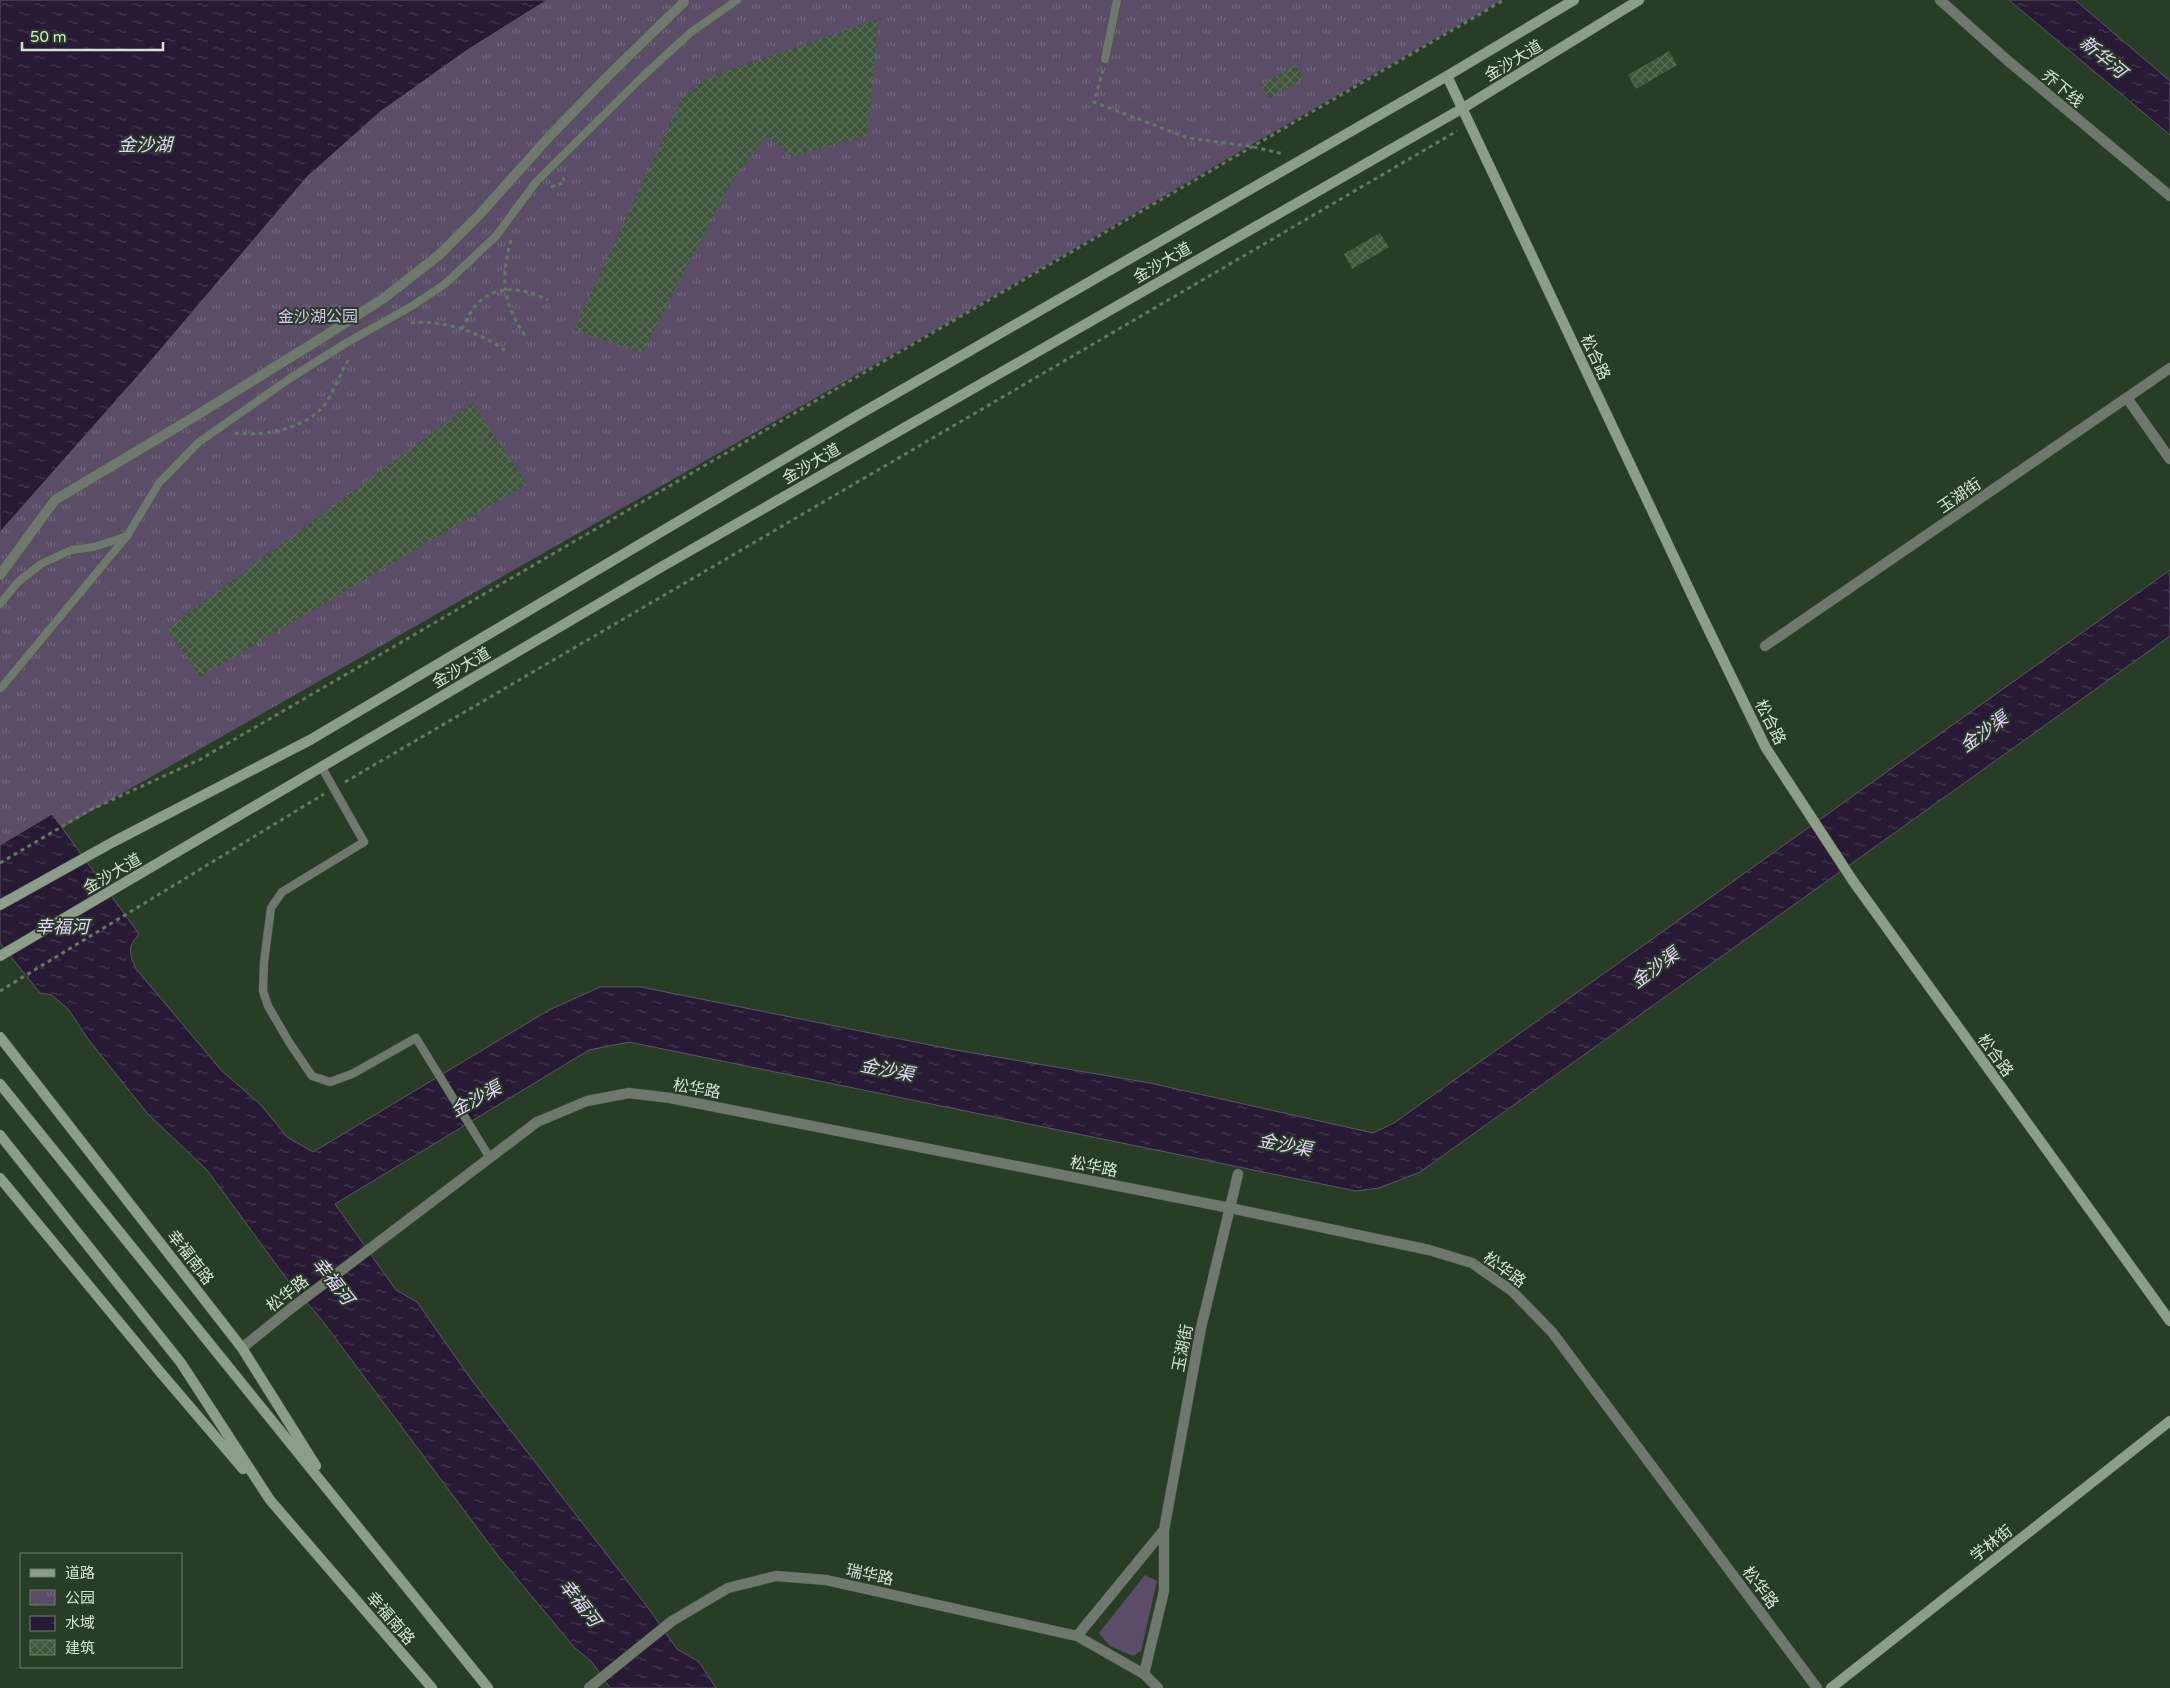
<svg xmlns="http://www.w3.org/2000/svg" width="2170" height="1688" font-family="'Varela Round','Noto Sans SC',sans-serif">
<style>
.grass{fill:#5b4d68}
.park{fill:url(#park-tufts)}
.water{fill:url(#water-ripples);stroke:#5c5664}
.building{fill:url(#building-cross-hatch)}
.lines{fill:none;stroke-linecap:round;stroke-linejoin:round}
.lane-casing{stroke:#465b44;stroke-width:9}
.street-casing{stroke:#465b44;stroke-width:11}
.secondary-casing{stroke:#465b44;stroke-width:11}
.path{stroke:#647763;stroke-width:3;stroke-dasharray:4 4;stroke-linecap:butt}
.lane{stroke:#6e786c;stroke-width:8}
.street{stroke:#6e786c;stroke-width:10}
.secondary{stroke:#8c9d8a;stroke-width:10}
.labels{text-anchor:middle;stroke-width:4;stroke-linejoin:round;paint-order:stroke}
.street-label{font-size:16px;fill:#d5e3d4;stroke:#273d25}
.park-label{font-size:16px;fill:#ddc0f8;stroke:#273d25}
.water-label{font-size:18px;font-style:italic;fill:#e9d2fe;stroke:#273d25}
</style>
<defs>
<pattern id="park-tufts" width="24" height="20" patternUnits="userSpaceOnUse" patternTransform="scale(1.25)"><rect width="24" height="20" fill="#5b4d68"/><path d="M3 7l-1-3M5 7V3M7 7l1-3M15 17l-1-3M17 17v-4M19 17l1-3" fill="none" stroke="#72667d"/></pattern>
<pattern id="water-ripples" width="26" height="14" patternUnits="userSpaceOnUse" patternTransform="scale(1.25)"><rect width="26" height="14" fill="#281a34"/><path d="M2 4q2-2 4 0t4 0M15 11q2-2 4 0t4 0" fill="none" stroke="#463b50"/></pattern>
<pattern id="building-cross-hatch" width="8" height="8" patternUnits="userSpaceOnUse" patternTransform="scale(1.25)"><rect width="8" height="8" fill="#3e553b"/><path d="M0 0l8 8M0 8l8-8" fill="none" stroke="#596d56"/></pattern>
</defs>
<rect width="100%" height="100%" fill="#273d25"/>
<path class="grass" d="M1145 1575 1157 1581 1141 1651 1133 1656 1110 1646 1099 1633Z"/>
<path class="park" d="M0 0H1502L1249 146 961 315 0 863Z"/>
<path class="water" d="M0 0H547L466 51 380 112 307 177 144 369 0 532Z
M2009 0H2075L2170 81V135Z
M2170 570V636L1420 1172 1379 1188 1356 1191 629 1042 589 1050 335 1204 396 1290 417 1302 473 1382 649 1609 677 1649 699 1662 716 1688H610L592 1662 575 1648 499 1557 321 1319 289 1282 207 1170 148 1114 88 1039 69 1010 52 995 40 993 0 943V845L52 814 139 934C127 948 129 953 136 969L222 1071 261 1105 287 1137 313 1152 549 1010 600 987H641L950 1049 1150 1083 1373 1133 1394 1123Z"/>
<path class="building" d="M878 19 867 136 792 156 766 136 731 182 642 353 574 330 682 97 709 77Z
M1669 51 1677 65 1636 89 1628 75Z
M1295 65 1304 78 1269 99 1261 85Z
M1380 233 1389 247 1352 269 1344 254Z
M472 403 527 484 200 677 167 629Z"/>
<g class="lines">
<g class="lane-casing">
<path id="lane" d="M1105 59 1117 0
M0 604 18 582 41 564 71 550 94 547 127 536
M1 688 127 536 159 483 199 442 289 379 346 343 412 306 445 284 496 236 536 182 641 78 690 33 737 0
M321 766 364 842 282 892 271 908 264 962 263 991 268 1006 289 1042 312 1076 330 1082 352 1074 416 1038 490 1158"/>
</g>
<g class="street-casing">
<path id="street" d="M1940 0 2007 60 2170 196
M2127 398 2170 459
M0 575 55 500 194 417 320 339 384 298 439 255 480 214 548 138 606 78 684 2
M1765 646 2170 368
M242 1348 289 1310 537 1122 587 1101 629 1093 670 1098 1230 1208 1429 1250 1472 1263 1512 1291 1552 1332 1817 1688
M1077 1636 1164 1530
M1144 1674 1164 1591V1530L1201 1328 1238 1174
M589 1688 672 1621 728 1588 776 1576 826 1580 1077 1636 1144 1674 1158 1688"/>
</g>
<g class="secondary-casing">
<path id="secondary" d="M1447 76 1698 608 1766 748 1853 881 2170 1321
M0 905 113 842 310 740 853 418 1447 76 1574 0
M0 956 663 566 1463 108 1639 0
M0 1037 242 1348 316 1466
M0 1084 488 1688
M0 1135 181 1363 270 1500 432 1688
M0 1178 161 1373 243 1469
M1831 1688 2170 1421"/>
</g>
<path class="path" d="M1103 70 1094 102 1188 138 1249 146 1284 154
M551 187 565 182 561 174
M511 240C500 278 503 306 527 338
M411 323C442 319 484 333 508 353
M462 329C466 321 470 312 476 305 496 283 524 288 548 300
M235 433C264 436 301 430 322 408 334 394 340 372 350 357
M345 782 1457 131
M0 863 90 810 199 760 1504 0
M0 991 324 794"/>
<use href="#lane" class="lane"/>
<use href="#street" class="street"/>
<use href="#secondary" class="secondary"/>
</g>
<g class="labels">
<g class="street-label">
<text transform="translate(1513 60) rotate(-31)" y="6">金沙大道</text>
<text transform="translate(2063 88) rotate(40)" y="6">乔下线</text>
<text transform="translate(1162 262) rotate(-30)" y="6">金沙大道</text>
<text transform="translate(1596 357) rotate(65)" y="6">松合路</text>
<text transform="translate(811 463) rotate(-30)" y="6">金沙大道</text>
<text transform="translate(1959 495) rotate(-34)" y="6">玉湖街</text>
<text transform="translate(461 667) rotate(-30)" y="6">金沙大道</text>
<text transform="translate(1771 722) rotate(63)" y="6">松合路</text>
<text transform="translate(112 873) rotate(-30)" y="6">金沙大道</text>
<text transform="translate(1996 1055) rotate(54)" y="6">松合路</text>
<text transform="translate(697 1088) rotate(10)" y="6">松华路</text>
<text transform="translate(1094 1166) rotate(11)" y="6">松华路</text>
<text transform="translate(191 1257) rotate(52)" y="6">幸福南路</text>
<text transform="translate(1505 1269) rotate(36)" y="6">松华路</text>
<text transform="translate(287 1293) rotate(-38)" y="6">松华路</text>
<text transform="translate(1182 1348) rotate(-79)" y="6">玉湖街</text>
<text transform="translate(1991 1543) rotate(-38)" y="6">学林街</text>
<text transform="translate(870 1574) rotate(12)" y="6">瑞华路</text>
<text transform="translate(1761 1587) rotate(53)" y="6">松华路</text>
<text transform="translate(391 1618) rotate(49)" y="6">幸福南路</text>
</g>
<g class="park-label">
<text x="318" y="322">金沙湖公园</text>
</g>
<g class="water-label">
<text transform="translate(2103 57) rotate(40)" y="6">新华河</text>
<text x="145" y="151">金沙湖</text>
<text transform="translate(1984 732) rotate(-36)" y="6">金沙渠</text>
<text x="62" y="933">幸福河</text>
<text transform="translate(1655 968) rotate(-36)" y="6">金沙渠</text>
<text transform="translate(887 1070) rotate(11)" y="6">金沙渠</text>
<text transform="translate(476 1099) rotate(-28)" y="6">金沙渠</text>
<text transform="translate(1285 1145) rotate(11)" y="6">金沙渠</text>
<text transform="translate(333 1281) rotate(52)" y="6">幸福河</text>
<text transform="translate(580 1603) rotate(52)" y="6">幸福河</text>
</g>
</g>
<rect x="20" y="1553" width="162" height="115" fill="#273d25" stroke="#6d7f6b"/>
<rect x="30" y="1569" width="25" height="8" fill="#8c9d8a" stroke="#6d7f6b"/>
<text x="65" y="1578" font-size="15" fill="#d5e3d4">道路</text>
<rect x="30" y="1590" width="25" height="15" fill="url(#park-tufts)" stroke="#6d7f6b"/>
<text x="65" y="1603" font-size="15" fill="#d5e3d4">公园</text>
<rect x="30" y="1616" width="25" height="15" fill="url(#water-ripples)" stroke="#6d7f6b"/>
<text x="65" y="1628" font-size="15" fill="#d5e3d4">水域</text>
<rect x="30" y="1640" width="25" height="15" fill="url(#building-cross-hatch)" stroke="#6d7f6b"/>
<text x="65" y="1653" font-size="15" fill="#d5e3d4">建筑</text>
<path d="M22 42v8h141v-8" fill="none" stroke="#d5e3d4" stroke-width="2.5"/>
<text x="30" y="42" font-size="15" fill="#d5e3d4" stroke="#273d25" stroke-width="4" paint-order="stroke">50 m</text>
</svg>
